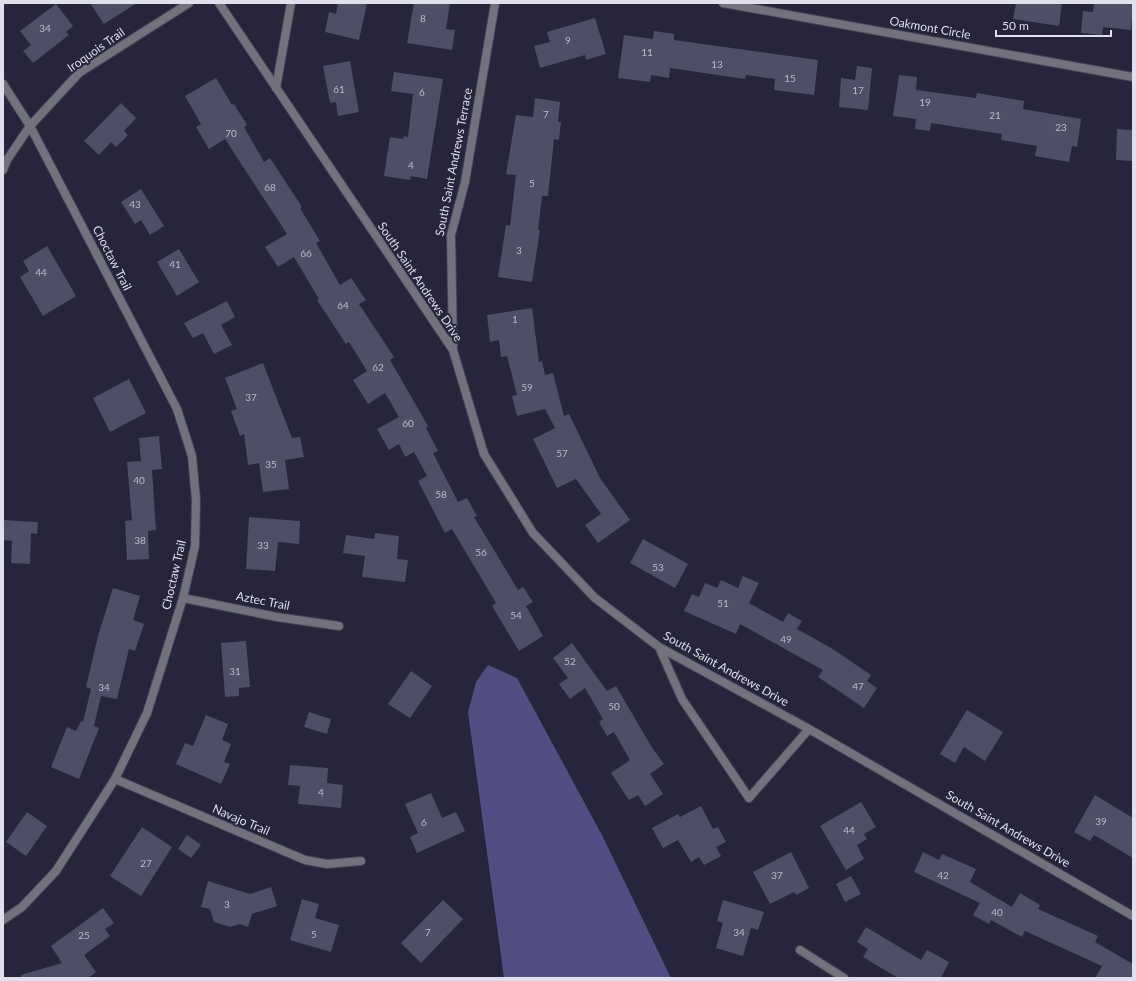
<svg xmlns="http://www.w3.org/2000/svg" width="1136" height="981" font-family="Lato,sans-serif">
<style>
.forest{fill:#524e83}
.building{fill:#4f4e67}
.lines{fill:none;stroke-linecap:round;stroke-linejoin:round}
.minor-casing{stroke:#444358;stroke-width:10}
.minor{stroke:#72727d;stroke-width:8}
.labels{text-anchor:middle;stroke-width:4;stroke-linejoin:round;paint-order:stroke}
.number-label{font-size:10px;fill:#bbc}
.street-label{font-size:12px;fill:#dfdfee;stroke:#26253b}
</style>
<rect width="100%" height="100%" fill="#26253b"/>
<path class="forest" d="M488 665 517 678 603 837 671 978H504L468 712 476 682Z"/>
<path class="building" d="M90 3H137L104 24Z
M338 3H367L359 40 325 32 329 12 336 14Z
M414 3H450L446 29 455 30 452 50 407 43Z
M1016 3H1062L1059 26 1013 19Z
M1094 3H1133L1131 30 1103 27 1102 35 1081 33 1083 11 1093 12Z
M56 4 73 26 66 32 69 35 33 63 23 51 31 45 20 31Z
M595 18 606 54 586 60 585 55 540 68 534 46 550 42 547 32Z
M654 31 674 34V40L818 60 814 95 774 90 775 79 746 75 745 79 670 68 669 78 651 75 650 82 618 78 624 35 653 39Z
M350 61 359 112 338 116 336 102 330 103 323 66Z
M857 66 872 68 868 110 839 107 841 78 855 80Z
M394 72 443 79 427 179 411 176 410 180 384 176 390 137 403 139 404 136 408 137 413 94 391 91Z
M899 75 917 77 916 90 976 98 977 93 1024 101 1023 109 1081 119 1077 147 1072 146 1069 162 1035 156 1037 146 1001 140 1002 134 931 123 930 131 915 129 916 119 893 116Z
M216 78 232 105 234 104 247 125 244 127 264 162 270 158 302 207 300 208 320 241 316 243 340 285 351 278 366 300 359 304 394 357 390 360 428 426 426 428 438 451 433 453 458 502 467 498 477 516 474 517 518 590 523 587 533 602 526 606 543 636 519 651 492 606 496 603 452 529 445 533 418 481 427 476 414 452 405 457 399 444 389 450 377 429 399 417 385 393 368 404 353 380 367 371 349 342 346 344 317 300 319 299 294 257 278 267 265 247 287 234 225 139 209 149 196 127 201 124 185 96Z
M535 98 560 102 558 122H561L559 140 554 139 548 196H542L538 230H540L532 282 498 277 506 225 510 226 516 175 506 174 516 115 533 117Z
M121 103 136 118 124 131 128 135 116 147 111 142 99 155 84 141Z
M1117 129 1133 130V161L1116 160Z
M141 189 164 226 150 235 141 220 135 224 121 202Z
M47 246 76 296 43 316 20 277 29 271 23 261Z
M179 249 199 282 177 296 157 262Z
M227 301 235 317 221 325 232 345 214 354 203 333 193 338 184 323Z
M532 308 539 362 542 361 545 375 553 373 564 416 569 414 600 478 630 520 598 543 585 525 601 514 576 479 557 488 533 439 555 428 545 409 517 416 512 396 517 395 507 356 501 357 499 340 490 342 487 315Z
M263 363 292 438 300 437 304 457 285 460 289 489 263 492 259 463 248 465 244 434 240 436 231 411 237 409 225 378Z
M129 379 146 413 110 432 93 398Z
M159 436 162 469 152 470 156 530 148 531 149 559 127 560 125 521 132 520 127 462 141 461 139 438Z
M249 517 300 521 299 544 278 542 275 571 246 569Z
M3 520 38 522 37 534 31 533 30 564 11 563 12 541 3 540Z
M375 533 399 536 397 559 408 560 405 582 362 577 365 556 343 553 346 535 374 539Z
M643 539 688 564 675 588 630 563Z
M743 576 759 583 749 603 783 622 788 613 802 621 797 629 831 648 871 675 867 681 877 688 864 708 818 677 823 670 740 624 736 634 684 611 692 594 699 597 705 583 717 588 721 580 738 588Z
M113 588 140 596 133 620 144 624 135 651 129 649 117 699 101 696 94 726 99 728 79 779 51 767 67 727 76 731 81 721 83 722 91 689 86 687 98 636Z
M246 641 250 687 239 688V696L225 697 221 643Z
M572 643 607 691 616 686 651 746 664 764 650 774 663 794 645 806 638 795 629 800 611 773 630 760 614 732 607 736 599 722 603 719 585 688 570 699 559 684 568 678 553 658Z
M411 671 432 686 410 718 388 704Z
M967 710 1003 732 985 761 964 747 955 763 940 754Z
M309 712 331 719 327 734 304 727Z
M206 715 228 724 222 740 231 744 224 762 230 764 221 784 176 764 185 743 193 746Z
M290 765 328 768 327 783 343 785 341 808 298 804 300 786 288 785Z
M431 793 442 818 456 812 465 831 417 853 410 837 418 833 405 804Z
M1095 795 1133 818V858L1094 835 1090 841 1074 832Z
M861 802 876 827 864 834 867 839 857 845 864 859 846 870 820 826Z
M701 806 713 829 718 827 726 842 716 847 721 856 704 865 699 857 691 862 678 840 663 848 652 828 678 814 680 817Z
M27 812 47 826 26 856 6 842Z
M142 827 172 847 141 896 110 876Z
M187 835 201 845 191 858 178 849Z
M791 852 809 888 796 895 794 892 770 904 753 872Z
M923 852 939 860 942 854 976 869 970 882 1012 907 1020 893 1040 905 1038 909 1098 936 1095 942 1133 964V978H1095L1102 966 1025 931 1022 937 991 920 989 924 973 915 980 903 914 872Z
M851 876 861 894 845 902 836 884Z
M208 881 250 894 271 887 277 906 252 914 248 927 240 924 230 927 214 922 210 909 201 907Z
M302 899 319 904 315 918 339 925 331 952 290 940Z
M443 900 463 919 421 963 401 943Z
M723 900 764 912 758 930 751 928 743 956 716 948 723 923 717 921Z
M103 908 114 923 105 929 110 936 84 955 96 972 88 978H21V975L62 963 51 946Z
M866 927 921 960 927 950 949 962 941 978H898L863 957 868 949 857 942Z"/>
<g class="lines">
<g class="minor-casing">
<path id="minor" d="M219 3 453 350 484 454 533 533 595 598 659 647 809 729 1133 916
M723 3 1133 77
M3 84 30 126 177 409 192 456 196 500 195 546 183 598 147 713 115 779 56 871 22 907 3 920
M276 88 291 3
M3 170 7 160 30 126 79 73 189 3
M453 349 451 235 465 182 495 3
M183 598 277 617 339 626
M659 647 682 699 749 798 809 729
M115 779 305 860 327 864 361 861
M800 950 844 978"/>
</g>
<use href="#minor" class="minor"/>
</g>
<g class="labels">
<g class="number-label">
<text x="423" y="22">8</text>
<text x="45" y="32">34</text>
<text x="568" y="44">9</text>
<text x="647" y="56">11</text>
<text x="717" y="68">13</text>
<text x="790" y="82">15</text>
<text x="339" y="93">61</text>
<text x="858" y="94">17</text>
<text x="422" y="96">6</text>
<text x="925" y="106">19</text>
<text x="546" y="118">7</text>
<text x="995" y="119">21</text>
<text x="1061" y="131">23</text>
<text x="231" y="137">70</text>
<text x="411" y="169">4</text>
<text x="532" y="187">5</text>
<text x="270" y="191">68</text>
<text x="135" y="208">43</text>
<text x="519" y="254">3</text>
<text x="306" y="257">66</text>
<text x="175" y="268">41</text>
<text x="41" y="276">44</text>
<text x="343" y="309">64</text>
<text x="515" y="323">1</text>
<text x="378" y="371">62</text>
<text x="527" y="391">59</text>
<text x="251" y="401">37</text>
<text x="408" y="427">60</text>
<text x="562" y="457">57</text>
<text x="271" y="468">35</text>
<text x="139" y="484">40</text>
<text x="441" y="498">58</text>
<text x="140" y="544">38</text>
<text x="263" y="549">33</text>
<text x="481" y="556">56</text>
<text x="658" y="571">53</text>
<text x="723" y="607">51</text>
<text x="516" y="619">54</text>
<text x="786" y="643">49</text>
<text x="570" y="665">52</text>
<text x="235" y="675">31</text>
<text x="858" y="690">47</text>
<text x="104" y="691">34</text>
<text x="614" y="710">50</text>
<text x="321" y="796">4</text>
<text x="1101" y="825">39</text>
<text x="424" y="826">6</text>
<text x="849" y="834">44</text>
<text x="146" y="867">27</text>
<text x="777" y="879">37</text>
<text x="943" y="879">42</text>
<text x="227" y="908">3</text>
<text x="997" y="916">40</text>
<text x="428" y="936">7</text>
<text x="739" y="936">34</text>
<text x="314" y="938">5</text>
<text x="84" y="939">25</text>
</g>
<g class="street-label">
<text transform="translate(930 28) rotate(10)" y="4">Oakmont Circle</text>
<text transform="translate(96 50) rotate(-35)" y="4">Iroquois Trail</text>
<text transform="translate(454 162) rotate(-79)" y="4">South Saint Andrews Terrace</text>
<text transform="translate(112 258) rotate(63)" y="4">Choctaw Trail</text>
<text transform="translate(420 282) rotate(56)" y="4">South Saint Andrews Drive</text>
<text transform="translate(174 575) rotate(-77)" y="4">Choctaw Trail</text>
<text transform="translate(263 601) rotate(11)" y="4">Aztec Trail</text>
<text transform="translate(726 669) rotate(29)" y="4">South Saint Andrews Drive</text>
<text transform="translate(241 820) rotate(23)" y="4">Navajo Trail</text>
<text transform="translate(1008 829) rotate(30)" y="4">South Saint Andrews Drive</text>
</g>
</g>
<rect width="1136" height="981" fill="none" stroke="#dfdfee" stroke-width="8"/>
<path d="M996 30v6h115v-6" fill="none" stroke="#dfdfee" stroke-width="2"/>
<text x="1002" y="30" font-size="12" fill="#dfdfee" stroke="#26253b" stroke-width="3" paint-order="stroke">50 m</text>
</svg>
